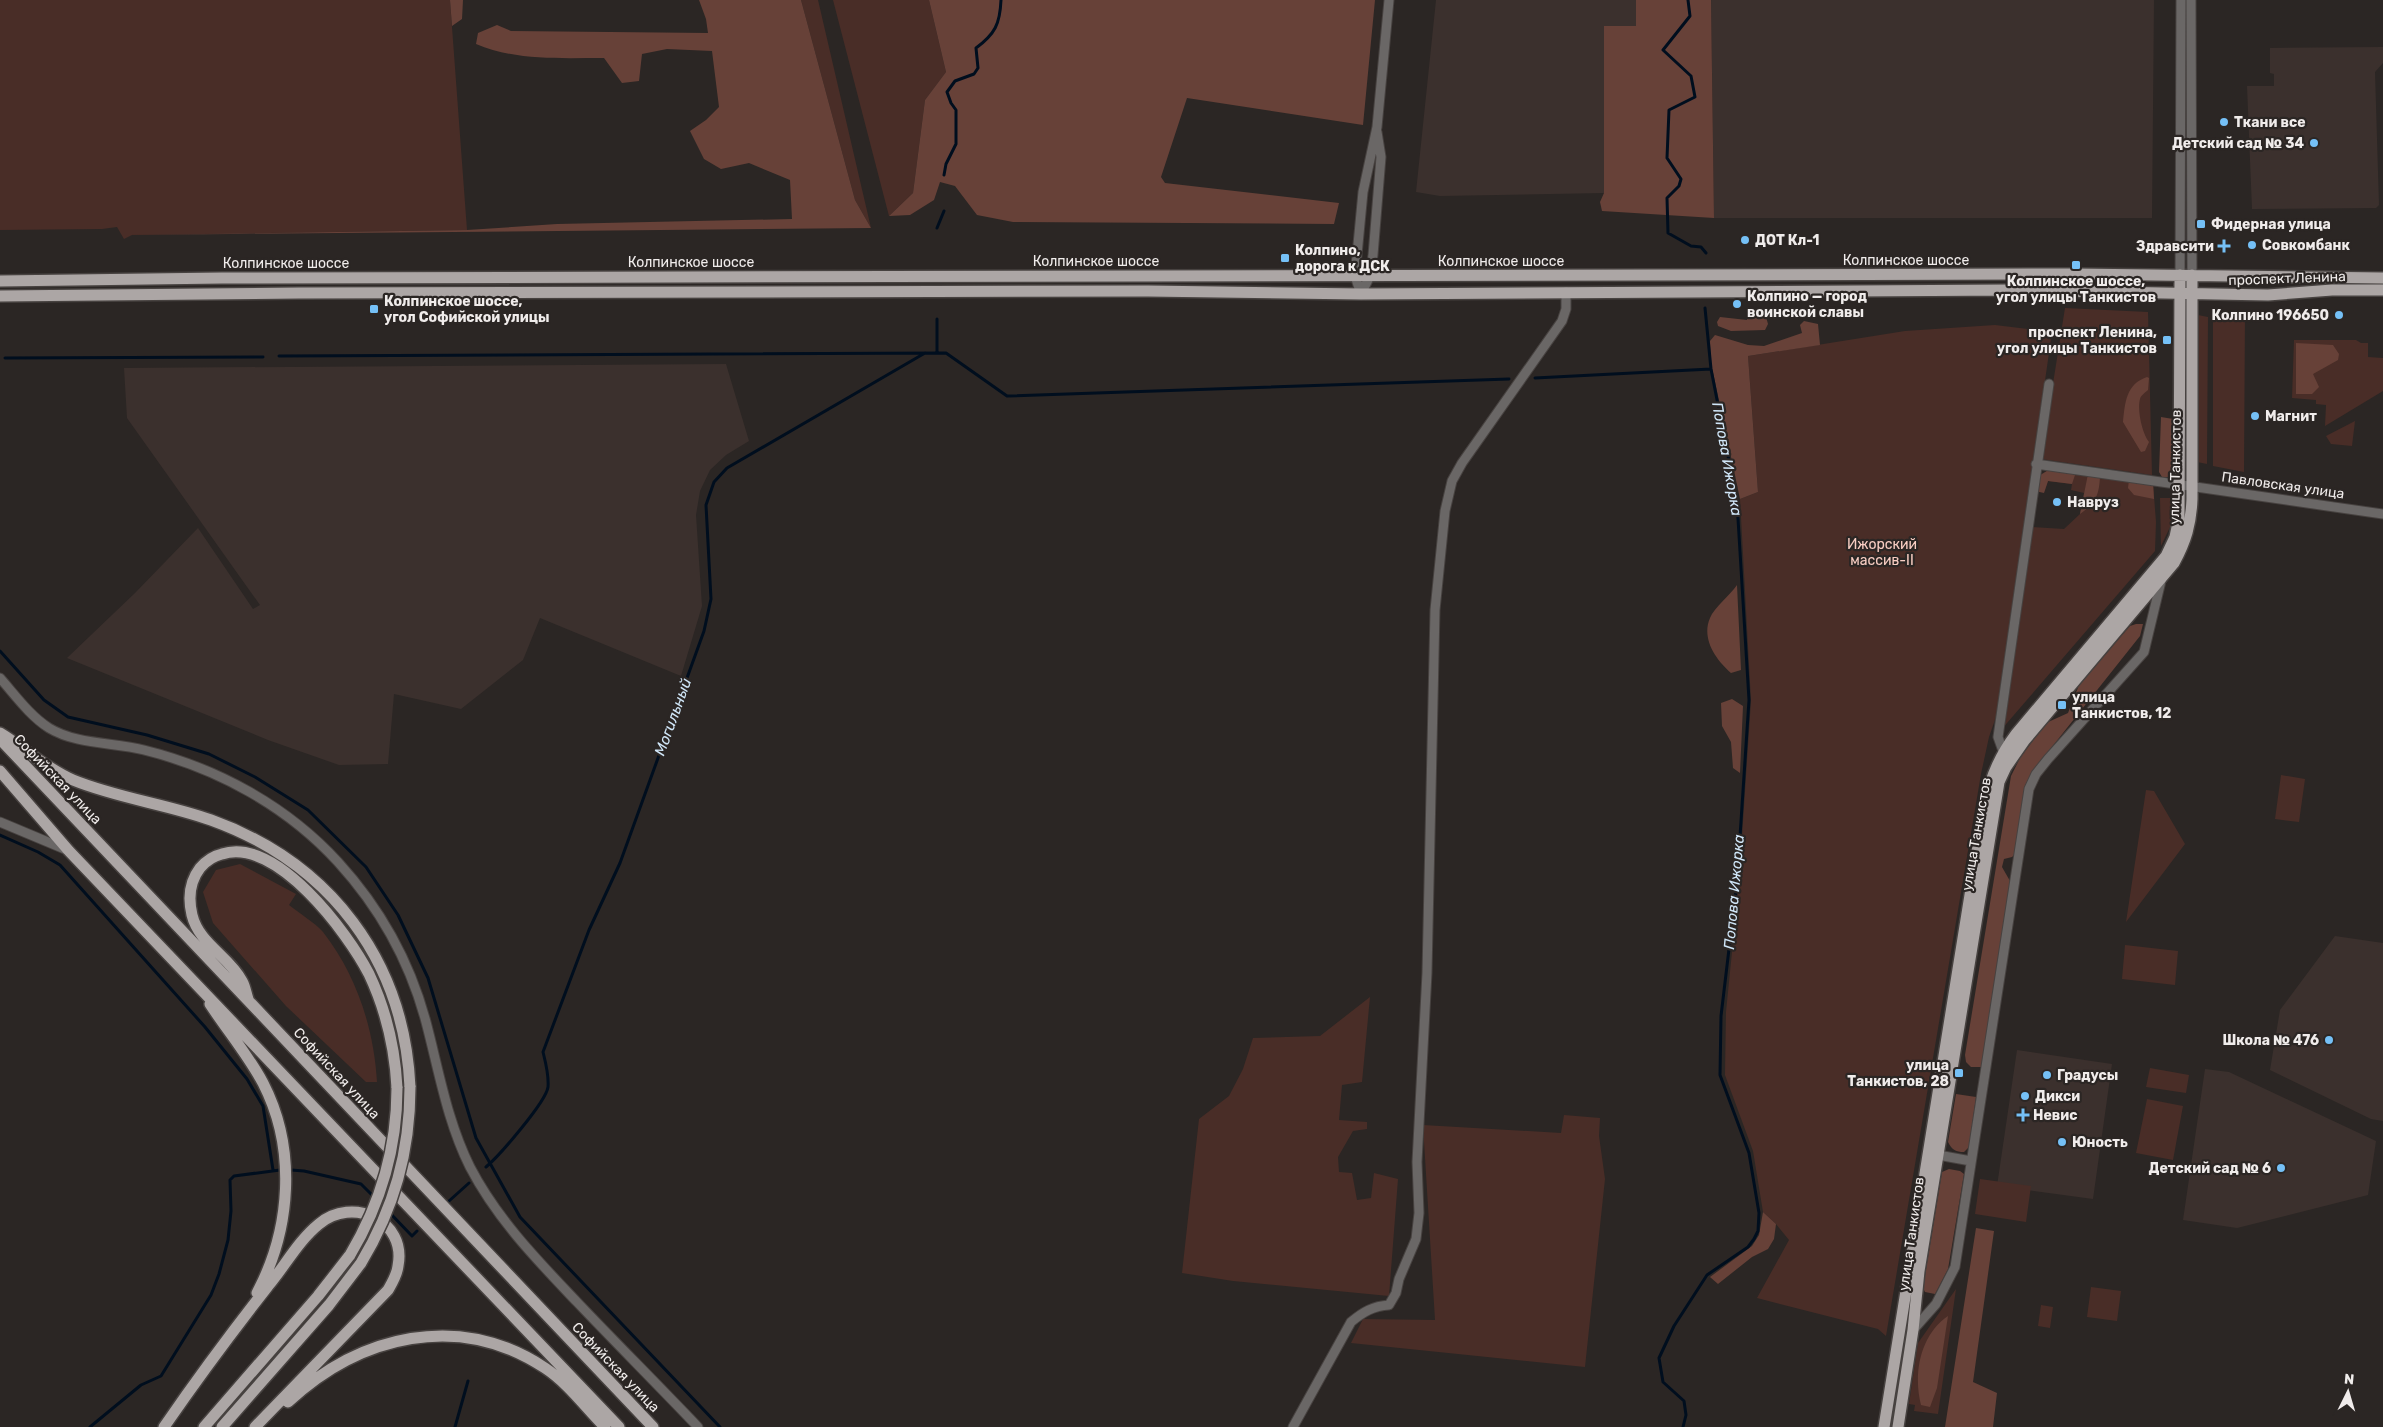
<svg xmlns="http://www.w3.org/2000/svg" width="2383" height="1427" font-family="Rubik,sans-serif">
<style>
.built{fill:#3b302d}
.green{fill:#492d27}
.forest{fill:#674138}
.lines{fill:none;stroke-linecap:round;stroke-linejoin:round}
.stream{stroke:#000e1e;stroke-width:3}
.minor-casing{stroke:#474240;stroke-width:11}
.major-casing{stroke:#474240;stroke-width:14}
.minor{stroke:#6a6766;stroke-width:9}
.major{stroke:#aca6a5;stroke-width:11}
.major-bridge-casing{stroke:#474240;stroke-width:14;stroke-linecap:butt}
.major-bridge{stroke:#aca6a5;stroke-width:11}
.poi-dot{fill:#75c0f6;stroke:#2b2624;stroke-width:2}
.labels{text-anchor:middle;stroke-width:4.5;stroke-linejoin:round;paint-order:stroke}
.poi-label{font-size:14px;font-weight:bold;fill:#f0eceb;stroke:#2b2624;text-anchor:start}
.street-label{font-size:14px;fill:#f0eceb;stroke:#2b2624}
.park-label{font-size:14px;fill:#f9cec3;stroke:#2b2624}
.water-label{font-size:15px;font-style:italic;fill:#d1e7f9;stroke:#2b2624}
</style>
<rect width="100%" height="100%" fill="#2b2624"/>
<path class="built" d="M1436 0H1636V26H1604V193L1440 196 1416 192Z
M1711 0H2154L2152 218H1714Z
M2383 47V63L2375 72 2379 205 2376 208 2252 209 2247 86H2274V74L2270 73V48Z
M726 364 749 441 726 455 710 470 700 491 696 515 702 606 681 676 540 618 523 660 461 709 394 694 388 764 339 765 268 740 67 658 135 593 198 528 253 609 260 605 127 418 124 368Z
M2335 936 2383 943V1121L2371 1119 2270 1070 2280 1010Z
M2017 1050 2112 1064 2093 1199 1997 1186Z
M2205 1069 2229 1072 2376 1141 2368 1195 2237 1228 2183 1220Z"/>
<path class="green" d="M0 0H450L467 230 132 235 124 239 117 227 102 229 0 230Z
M801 0H818L871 228 855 200Z
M833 0H929L946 72 925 100 913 193 889 216Z
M2065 308 2148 312 2152 475 2041 459Z
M2245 311 2244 472 2213 466V313Z
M2198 315 2208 317 2207 464 2197 462Z
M1995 325 2052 332 1997 714 1989 737 1981 774 1886 1336 1878 1329 1757 1298 1789 1240 1776 1224 1763 1212 1753 1151 1725 1075 1726 1012 1739 882 1751 701 1740 499 1758 492 1748 356 1905 331Z
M2294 340H2356L2361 343H2368V357L2383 358V391L2325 426 2326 405 2316 404V400L2292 398Z
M2355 421 2352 446 2331 444 2326 436Z
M2050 469 2153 483 2156 522 2155 551 2001 730 2031 527 2064 529 2080 514 2084 493 2071 490 2072 484 2048 481 2044 493Z
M2160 498H2173L2171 525 2161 546Z
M2281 775 2305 779 2299 822 2275 819Z
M2146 790 2154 791 2185 844 2126 922Z
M240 864 296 894 289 905C300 914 314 922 323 932 356 974 374 1028 377 1082H366L286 1006 213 923 203 892 216 870Z
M2125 945 2178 951 2175 985 2122 979Z
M1370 997 1362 1082 1342 1085 1339 1120 1367 1122V1129L1353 1131 1338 1157 1339 1172 1352 1173 1357 1200 1371 1198 1374 1173 1398 1179 1389 1296 1233 1281 1182 1273 1199 1119 1229 1096 1243 1069 1253 1038 1320 1036Z
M2150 1068 2189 1075 2186 1093 2146 1087Z
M2147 1099 2183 1106 2173 1160 2136 1153Z
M1564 1115 1600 1118 1599 1136 1605 1179 1585 1367 1351 1343 1363 1319 1435 1320 1423 1125 1561 1133Z
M1980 1179 2031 1186 2026 1222 1975 1214Z
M2091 1287 2121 1291 2117 1321 2087 1317Z
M1956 1289 1938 1414 1914 1411 1915 1405 1909 1404 1918 1343Z
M2041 1305 2053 1307 2050 1328 2038 1326Z"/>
<path class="forest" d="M450 0H463L462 19 452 26Z
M699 0H801L855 200 871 228 132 235 467 230 557 224 792 219 790 180 749 163 721 169 704 159 690 131 706 120 719 107 712 51 667 49 642 54 639 81 622 83 604 58C561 58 516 61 476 44L478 33 497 25 511 31 708 33 706 19Z
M929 0H1375L1363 125 1187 98 1161 177 1165 183 1339 203 1334 224 1013 222 977 215 955 186 940 182 934 200 910 215 889 216 913 193 925 100 946 72Z
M1636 0H1711L1714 218 1602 211 1600 202 1604 193V26H1636Z
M1748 311C1759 312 1766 312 1768 324L1765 330 1731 331 1718 326 1717 322 1720 317 1747 320Z
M1804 321 1818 324 1820 345 1748 356 1758 492 1740 499 1711 363 1710 341 1715 335 1748 345 1764 346 1802 333 1800 325Z
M2296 343 2333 345 2339 354 2338 360 2313 374 2319 387 2312 394H2296Z
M2147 377 2149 378 2148 390C2145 393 2141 395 2140 399 2137 410 2142 433 2149 442L2145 451 2141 452 2123 422C2125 403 2126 384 2147 377Z
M2161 417 2173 419 2172 472 2169 477H2162L2159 472Z
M2050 469 2076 472 2072 484 2048 481 2044 493 2035 491 2037 477Z
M2088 474 2100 476C2099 496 2096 502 2080 514Z
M2129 480 2153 483 2154 499 2134 495 2128 488Z
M1737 585 1741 670 1731 673C1716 660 1701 639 1710 618 1714 608 1730 595 1737 585Z
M2136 624H2143L2140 636 2036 767 2028 782 2017 852 2012 857 2004 859 2002 867 2010 881 1985 1061 1981 1067H1971L1966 1062 1965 1055 2011 776 2020 758 2046 723 2068 713 2079 685 2130 626Z
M1732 699 1743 706 1740 773 1733 768 1731 742 1722 726 1721 703Z
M1956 1094 1976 1097 1969 1147 1964 1152C1956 1152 1952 1150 1948 1142Z
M1949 1169 1960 1171 1964 1174 1948 1269 1935 1294 1925 1292 1923 1288 1942 1172Z
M1763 1212 1776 1224 1774 1239 1768 1249 1752 1257 1718 1284 1710 1277 1752 1246 1759 1235Z
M1976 1228 1994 1231 1973 1382 1997 1393 1993 1427H1945Z
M1948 1316 1937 1388 1930 1407 1921 1405C1913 1374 1920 1335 1948 1316Z"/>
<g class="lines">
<path class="stream" d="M1688 0 1690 16 1663 50 1691 76 1695 97 1669 110 1667 158 1681 179 1679 186 1667 198 1668 233 1691 246 1701 247 1706 253
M944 175 946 164 956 144V110L951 103 947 92 955 81 974 74 978 68 976 48C995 34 1000 24 1001 0
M937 228 944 211
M937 352V319
M279 356 946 353 1007 396 1509 379
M5 358 263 357
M1535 378 1711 369
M0 651 44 700 68 717 147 735 209 754 255 777 308 810 366 867 398 915 428 978 476 1138 520 1217 720 1427
M0 835 38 852 60 865 205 1027 247 1079 263 1106 273 1170
M486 1167C499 1156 546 1102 548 1087 549 1075 546 1064 543 1052L589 930 620 863 704 631 711 599 706 505 714 482 727 468 925 353
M291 1170 304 1171 361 1184 384 1207
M449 1201 469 1183
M389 1212 412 1236 417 1231
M90 1427 141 1385 161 1376 211 1295 219 1274 228 1240 231 1211 230 1180 234 1176 280 1170
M455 1427 468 1381
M1683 1427 1686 1415 1684 1401 1663 1382 1659 1358 1674 1326 1707 1275 1748 1247 1754 1239 1758 1231 1759 1213 1749 1153 1720 1075 1721 1016 1737 882 1749 700 1737 502 1711 369 1705 308"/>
<g class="minor-casing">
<path id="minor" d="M2191 0 2192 275
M2180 275 2181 0
M1361 294 1355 276 1363 192 1377 127 1389 0
M1361 294 1370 276 1373 255 1381 157 1377 132
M2036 464 2383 514
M0 678C15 695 30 716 49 728 77 745 114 742 144 750 217 768 287 806 338 862 380 908 410 962 426 1022 439 1071 447 1121 470 1167 497 1219 537 1260 577 1302 617 1344 658 1385 698 1427
M2003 751 1998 737 2049 384
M0 822 67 850
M1938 1155 1971 1161
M1913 1330 1936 1304 1955 1267 2029 789 2036 774 2048 759 2144 652 2162 577
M1293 1427 1351 1322C1363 1312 1373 1306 1389 1305L1396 1293 1399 1279 1416 1239 1419 1213 1417 1162 1427 973 1435 610 1445 511 1452 481 1462 463 1562 321 1566 309V292"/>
</g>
<g class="major-casing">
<path id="major" d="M0 281 222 278 2075 274 2383 278
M0 296 299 293 1148 291 1361 294 2008 290 2268 295 2332 290H2383
M0 733C25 748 45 768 73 780 117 798 166 804 211 820 330 863 404 960 410 1087
M0 739 653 1427
M0 771 69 851 619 1427
M248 999C246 993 245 986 242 981 229 956 199 944 192 915 188 898 190 881 200 868 206 861 213 856 222 854 276 836 348 933 369 974 386 1010 395 1048 397 1088
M210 1004C227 1030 248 1055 263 1083 297 1149 291 1229 257 1293
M288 1402C360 1335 459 1311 545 1368 568 1383 586 1408 605 1427
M164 1427C197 1379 232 1332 268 1286 285 1266 298 1241 319 1224 352 1196 407 1220 398 1266 397 1275 392 1283 388 1290L255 1427
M204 1427 318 1296 350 1255
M222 1427 329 1305 361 1263
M1884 1427 1976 858C1984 810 1985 775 2016 734L2166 556 2175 537 2179 518 2180 275
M1898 1427 1913 1330 1919 1271 1999 782 2006 767 2024 741 2174 563C2186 541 2191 524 2192 499V275"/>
</g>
<use href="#minor" class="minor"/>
<use href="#major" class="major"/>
<g class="major-bridge-casing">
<path id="major-bridge" d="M350 1255C381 1203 397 1149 397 1088
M361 1263C394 1208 410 1152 410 1087"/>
</g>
<use href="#major-bridge" class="major-bridge"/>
</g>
<g class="poi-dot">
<circle cx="2224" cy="122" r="5"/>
<circle cx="2314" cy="143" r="5"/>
<rect x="2196" y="219" width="10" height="10" rx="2.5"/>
<circle cx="1745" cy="240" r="5"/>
<circle cx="2252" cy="245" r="5"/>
<path d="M2221.5 238.5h5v5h5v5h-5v5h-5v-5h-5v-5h5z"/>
<rect x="1280" y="253" width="10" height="10" rx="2.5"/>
<rect x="2071" y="260" width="10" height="10" rx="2.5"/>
<circle cx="1737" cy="304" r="5"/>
<rect x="369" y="304" width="10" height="10" rx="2.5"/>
<circle cx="2339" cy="315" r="5"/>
<rect x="2162" y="335" width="10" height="10" rx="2.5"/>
<circle cx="2255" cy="416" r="5"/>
<circle cx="2057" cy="502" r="5"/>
<rect x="2057" y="700" width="10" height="10" rx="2.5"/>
<circle cx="2329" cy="1040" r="5"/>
<rect x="1954" y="1068" width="10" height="10" rx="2.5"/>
<circle cx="2047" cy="1075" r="5"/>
<circle cx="2025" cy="1096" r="5"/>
<path d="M2020.5 1107.5h5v5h5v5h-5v5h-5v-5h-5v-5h5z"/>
<circle cx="2062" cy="1142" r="5"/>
<circle cx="2281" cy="1168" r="5"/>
</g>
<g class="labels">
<g class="poi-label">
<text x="2234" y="127">Ткани все</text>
<text x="2304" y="148" text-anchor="end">Детский сад № 34</text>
<text x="2211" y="229">Фидерная улица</text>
<text x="1755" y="245">ДОТ Кл-1</text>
<text x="2262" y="250">Совкомбанк</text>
<text x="2214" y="251" text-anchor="end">Здравсити</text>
<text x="1295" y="255">Колпино,<tspan x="1295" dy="16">дорога к ДСК</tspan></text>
<text x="2076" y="286" text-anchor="middle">Колпинское шоссе,<tspan x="2076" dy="16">угол улицы Танкистов</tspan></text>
<text x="1747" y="301">Колпино — город<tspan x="1747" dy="16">воинской славы</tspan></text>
<text x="384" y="306">Колпинское шоссе,<tspan x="384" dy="16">угол Софийской улицы</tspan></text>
<text x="2329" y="320" text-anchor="end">Колпино 196650</text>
<text x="2157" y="337" text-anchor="end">проспект Ленина,<tspan x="2157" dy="16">угол улицы Танкистов</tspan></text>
<text x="2265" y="421">Магнит</text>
<text x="2067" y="507">Навруз</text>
<text x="2072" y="702">улица<tspan x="2072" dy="16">Танкистов, 12</tspan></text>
<text x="2319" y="1045" text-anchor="end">Школа № 476</text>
<text x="1949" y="1070" text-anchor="end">улица<tspan x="1949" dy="16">Танкистов, 28</tspan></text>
<text x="2057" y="1080">Градусы</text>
<text x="2035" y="1101">Дикси</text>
<text x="2033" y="1120">Невис</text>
<text x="2072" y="1147">Юность</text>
<text x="2271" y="1173" text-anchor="end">Детский сад № 6</text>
</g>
<g class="street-label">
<text x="1906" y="265">Колпинское шоссе</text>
<text x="1096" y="266">Колпинское шоссе</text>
<text x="1501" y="266">Колпинское шоссе</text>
<text x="691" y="267">Колпинское шоссе</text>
<text x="286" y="268">Колпинское шоссе</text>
<text transform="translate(2287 278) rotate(-2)" y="5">проспект Ленина</text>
<text transform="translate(2175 467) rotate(-89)" y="5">улица Танкистов</text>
<text transform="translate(2283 485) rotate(8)" y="5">Павловская улица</text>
<text transform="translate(58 779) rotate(46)" y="5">Софийская улица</text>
<text transform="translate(1976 834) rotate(-80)" y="5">улица Танкистов</text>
<text transform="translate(337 1073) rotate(47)" y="5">Софийская улица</text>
<text transform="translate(1911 1234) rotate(-82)" y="5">улица Танкистов</text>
<text transform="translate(616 1367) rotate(46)" y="5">Софийская улица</text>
</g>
<g class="park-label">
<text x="1882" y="549">Ижорский<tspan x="1882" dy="16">массив-II</tspan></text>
</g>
<g class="water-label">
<text transform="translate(1727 459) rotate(80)" y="5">Попова Ижорка</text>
<text transform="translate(673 717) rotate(-70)" y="5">Могильный</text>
<text transform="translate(1734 892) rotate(-85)" y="5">Попова Ижорка</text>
</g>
</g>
<g transform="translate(2348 1392) rotate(5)" stroke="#2b2624" stroke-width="4" paint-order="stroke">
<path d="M0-4L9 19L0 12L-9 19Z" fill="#f0eceb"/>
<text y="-8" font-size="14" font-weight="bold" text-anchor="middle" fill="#f0eceb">N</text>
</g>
</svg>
